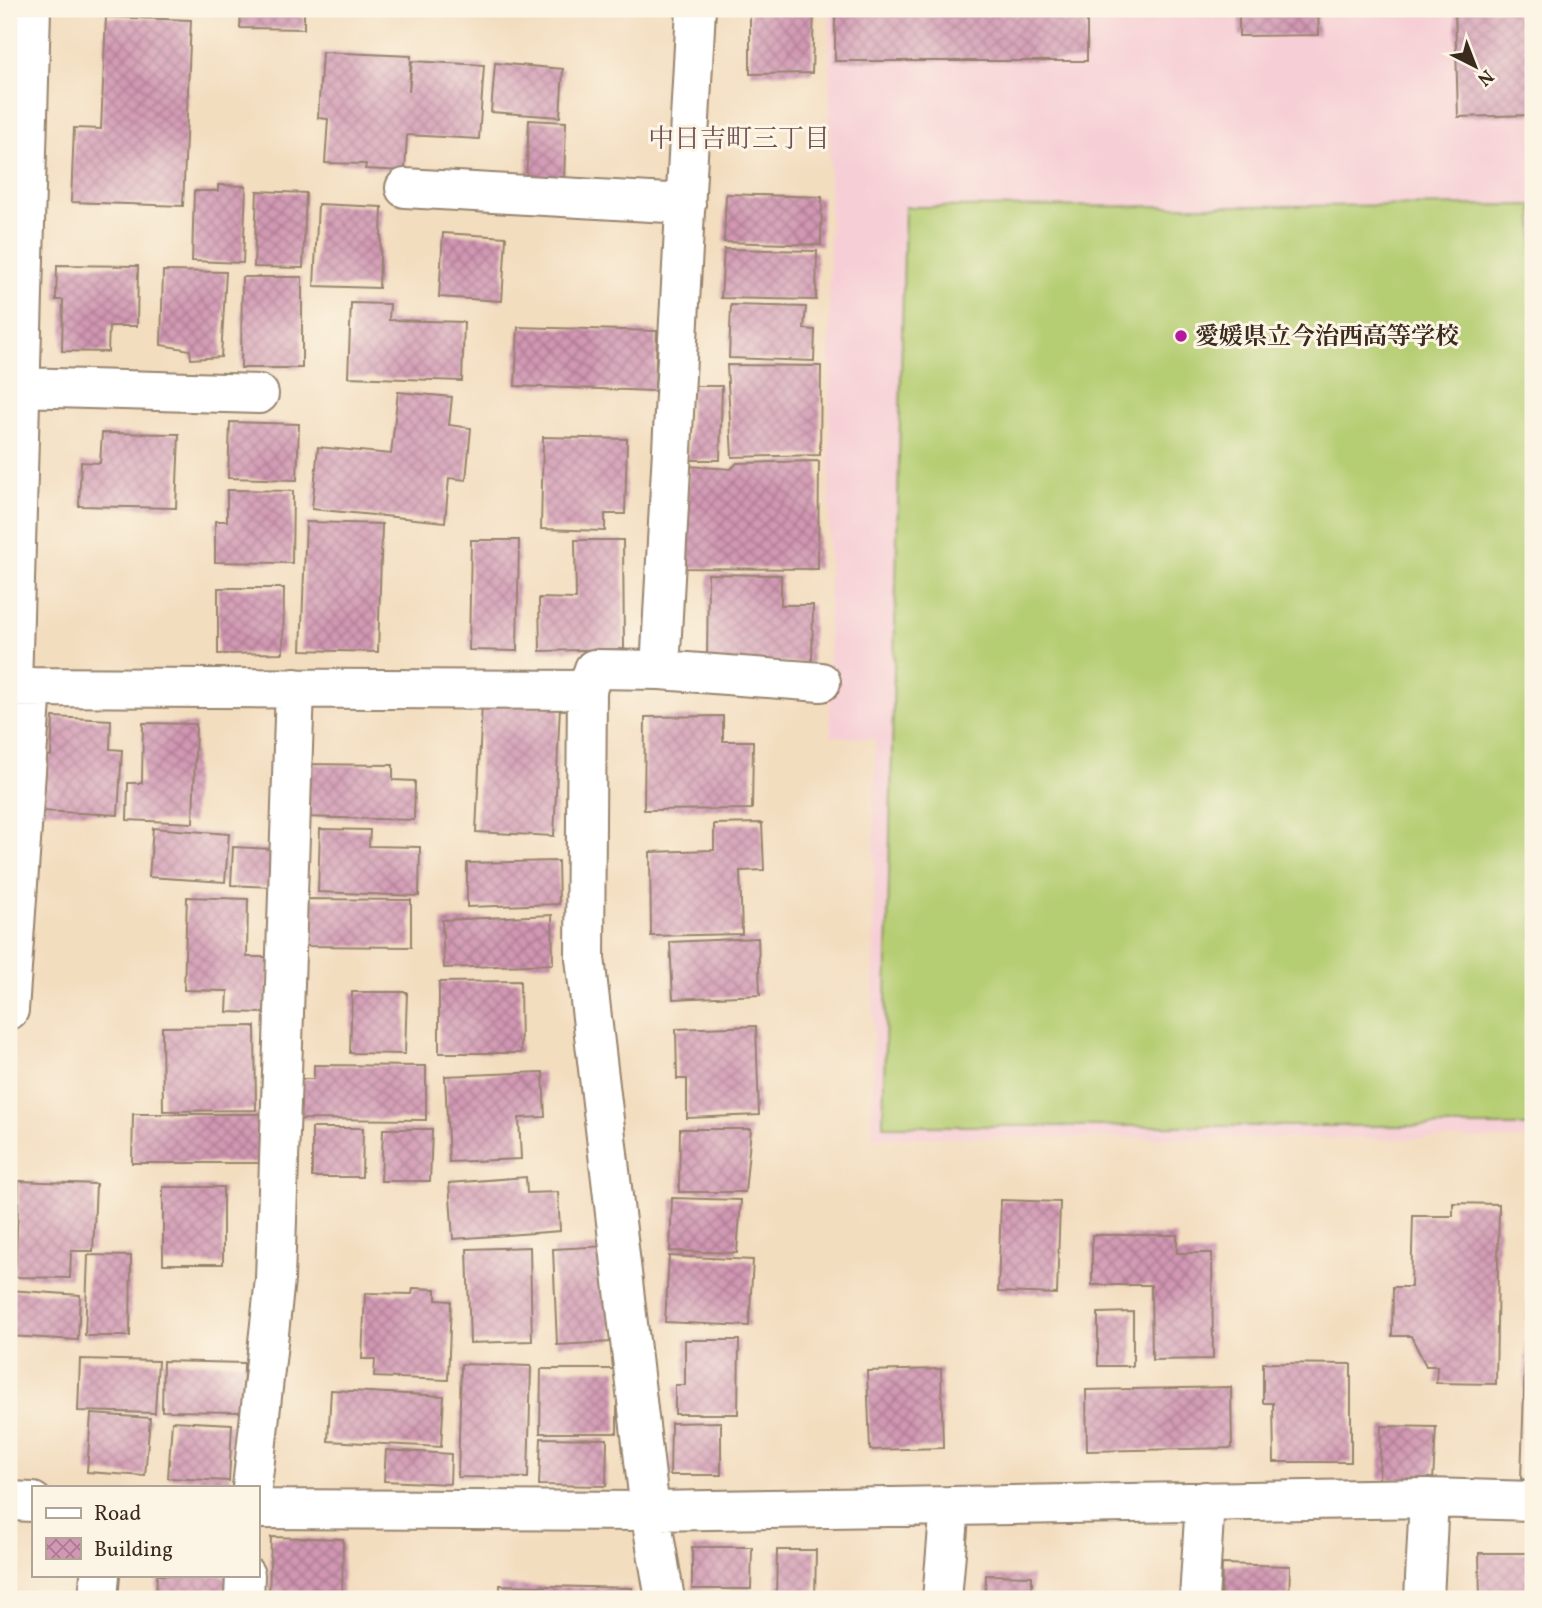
<svg xmlns="http://www.w3.org/2000/svg" width="1542" height="1608" font-family="Vollkorn,'Noto Serif JP',serif">
<style>
.built{fill:#f6cfd6}
.pitch{fill:#b6ce73;stroke:#787c48;stroke-width:2}
.building{fill:url(#building-cross-hatch)}
.lines{fill:none;stroke-linecap:round;stroke-linejoin:round}
.minor-casing{stroke:#97846e;stroke-width:42}
.minor{stroke:#fff;stroke-width:38}
.poi-dot{fill:#b5179e;stroke:#fcf5e5;stroke-width:2.5}
.labels{text-anchor:middle;stroke-width:6;stroke-linejoin:round;paint-order:stroke}
.poi-label{font-size:24px;font-weight:bold;fill:#3b2a1e;stroke:#fcf5e5;text-anchor:start}
.neighbourhood-label{font-size:26px;fill:#705052;stroke:#fcf5e5}
</style>
<defs>
<pattern id="building-cross-hatch" width="8" height="8" patternUnits="userSpaceOnUse" patternTransform="scale(1.75)"><rect width="8" height="8" fill="#d197b3"/><path d="M0 0l8 8M0 8l8-8" fill="none" stroke="#ab7b91"/></pattern>
</defs>
<rect width="100%" height="100%" fill="#fcf5e5"/>
<filter id="ink" filterUnits="userSpaceOnUse"><feTurbulence type="fractalNoise" baseFrequency=".0143" numOctaves="2"/><feDisplacementMap in="SourceGraphic" scale="14" xChannelSelector="R" yChannelSelector="G"/><feConvolveMatrix kernelMatrix="1 2 1 2 8 2 1 2 1" color-interpolation-filters="sRGB"/></filter>
<filter id="wash" filterUnits="userSpaceOnUse"><feTurbulence type="fractalNoise" baseFrequency=".00686" numOctaves="4" result="noise"/><feDisplacementMap in="SourceGraphic" scale="28" xChannelSelector="R" yChannelSelector="G"/><feGaussianBlur stdDeviation="1.57" result="paint"/><feColorMatrix in="noise" values="0 0 0 0 0 0 0 0 0 0 0 0 0 0 0 0 0 1.4 0 .05"/><feComposite in="paint" operator="in"/></filter>
<g filter="url(#wash)">
<rect width="100%" height="100%" fill="#f3ddbf"/>
<path class="built" d="M830 9H1533V1139L872 1137 875 739 831 736 829 664Z"/>
<path class="pitch" d="M1533 205V1126H883L905 207Z"/>
<g id="blocks">
<path class="building" d="M99 9H194L193 13 99 11Z
M241 9H304V29L240 28Z
M750 9H814L812 73 750 74Z
M835 9H1087V61H835Z
M1239 9H1318L1319 35 1239 36Z
M1455 9H1533V115L1458 117Z
M106 17 191 20 183 206 71 202 74 128 101 129Z
M322 52 411 56 409 92 412 61 484 65 479 139 407 135 405 171 365 169 366 164 325 163 328 119 318 118Z
M495 63 563 69 560 117 491 112Z
M529 120 566 122 564 182 526 181Z
M218 185 246 186 243 263 192 261 194 191H218Z
M257 191 306 193 303 268 254 267Z
M726 194 822 197 821 245 724 242Z
M318 204 382 207 379 288 314 286Z
M443 233 506 237 502 301 439 297Z
M724 249 817 251 816 300 721 298Z
M57 265 138 266 137 326H109L108 352 62 351 63 300H56Z
M163 271 226 272 221 357 191 359 190 350 161 345Z
M242 277H302V368H241Z
M351 303 390 304 389 320 464 322 462 381 348 377Z
M731 305 806 307 804 329 815 330 814 361 729 358Z
M518 327 657 331 655 391 515 386Z
M727 365 821 366 820 455 732 457Z
M691 386H722L720 460H688Z
M398 392 452 397 449 425 471 428 466 480 449 478 445 522 312 509 318 447 391 454Z
M230 422 299 424 297 480 228 478Z
M102 433 179 434 176 508 79 506 81 462 100 463Z
M543 437 627 439 625 514H605V531L541 529Z
M819 461 818 569 682 568 689 466 731 469 737 463Z
M227 490 293 491 292 563 215 562V521H227Z
M306 522 382 524 378 652 301 650Z
M471 540H519L517 651 469 650Z
M575 540H623L624 649 540 651 539 598 576 599Z
M708 574 781 575V605H813L812 663 707 662Z
M218 588H284L283 653 218 654Z
M482 703 560 706 554 836 476 832Z
M723 716V741H753L752 809 644 810 645 717Z
M53 717 111 720 110 749 122 750 118 815 42 811 45 755 51 756Z
M143 723 196 724 193 823 127 820 128 783H142Z
M303 764 393 765V780L415 781 414 820 302 817Z
M762 823 764 870 740 871 742 934 651 936 650 852 714 850V824Z
M153 828 229 834 225 882 149 877Z
M320 829 370 830 369 846 420 847 419 896 318 892Z
M233 847 273 849 271 887 231 885Z
M558 861 559 904 467 907V863Z
M187 897 248 899 247 957H269L267 1013 227 1012 228 991 184 990Z
M305 899 411 900V947L304 946Z
M552 915 553 964 444 968 442 920Z
M758 938 760 995 673 999 670 942Z
M520 981 521 1053H439V982Z
M352 992H407L405 1054 350 1053Z
M255 1026 256 1110 163 1111 162 1027Z
M756 1026 759 1115 687 1118V1079H677L676 1029Z
M314 1065 426 1066V1120L300 1119 301 1079H314Z
M543 1072 545 1117 519 1118 521 1159 449 1162 445 1076Z
M133 1114H263L262 1163H132Z
M312 1128H363L362 1177H312Z
M383 1129H432L430 1181H381Z
M680 1129H751L745 1192H679Z
M526 1177 527 1193 558 1192 560 1231 453 1239 449 1183Z
M19 1181 96 1184 93 1251H71L70 1278 15 1277Z
M163 1187H223V1264H163Z
M672 1198 741 1200 737 1253 670 1251Z
M1001 1200 1060 1202 1057 1294 998 1292Z
M1453 1203 1499 1204 1496 1384 1436 1383 1437 1366H1426L1411 1336H1392L1393 1287H1411L1413 1216H1453Z
M1530 1213H1533V1480L1521 1479Z
M1092 1235H1177V1253H1212L1213 1359 1152 1360 1151 1285H1092Z
M607 1246 612 1342 557 1345 553 1249Z
M530 1247 532 1341 470 1343 467 1249Z
M88 1255 131 1256 130 1336H85Z
M669 1256 753 1260 749 1326 665 1322Z
M413 1288 436 1289V1300L451 1301 448 1380 374 1377 375 1359H362L365 1293 412 1294Z
M9 1290 80 1295 78 1340 9 1336Z
M1133 1312V1366H1098V1313Z
M685 1340H739L738 1414H675V1385H685Z
M80 1359 158 1361 155 1413 78 1411Z
M163 1361 244 1363 243 1412 162 1411Z
M1263 1363 1351 1364V1462H1274L1273 1403H1263Z
M461 1364 531 1366 528 1478 458 1477Z
M541 1369H617V1433H540Z
M941 1369 943 1448 870 1450 867 1371Z
M1231 1387 1232 1448 1087 1451 1086 1390Z
M331 1390 444 1396 441 1447 328 1441Z
M91 1414 150 1418 145 1476 87 1472Z
M172 1421 232 1424 229 1481 168 1478Z
M721 1422V1475H670L671 1423Z
M1381 1426 1436 1427 1433 1481 1379 1479Z
M541 1438 607 1439 606 1486 539 1485Z
M386 1450 451 1454 450 1484 384 1481Z
M271 1537 343 1539 342 1599H269Z
M692 1547H752L751 1589H692Z
M777 1550H816L815 1599H776Z
M1479 1553H1533V1599H1480Z
M1222 1564 1290 1566 1289 1599H1221Z
M157 1575H230L229 1599H156Z
M986 1575 1032 1576V1599H985Z
M500 1585 632 1588V1599H500Z"/>
</g>
</g>
<g filter="url(#ink)">
<use href="#blocks" fill-opacity="0" stroke="#97846e" stroke-width="2"/>
<g class="lines">
<g class="minor-casing">
<path id="minor" d="M696 9 660 670 821 682
M405 188 686 204
M21 387 259 394
M9 687 587 690 594 669 660 670
M12 687 31 9
M587 690 585 958 650 1511 665 1599
M9 1010 32 687
M252 1487 275 1279 295 688
M9 1501 33 1502
M257 1509 650 1511 1429 1498 1533 1501
M98 1599 100 1575
M244 1599 245 1575
M942 1599 950 1506
M1199 1599 1205 1501
M1424 1599 1429 1498"/>
</g>
<use href="#minor" class="minor"/>
</g>
</g>
<circle class="poi-dot" cx="1181" cy="336" r="7"/>
<g class="labels">
<g class="poi-label">
<text x="1195" y="344">愛媛県立今治西高等学校</text>
</g>
<g class="neighbourhood-label">
<text x="739" y="147">中日吉町三丁目</text>
</g>
</g>
<rect width="1542" height="1608" fill="none" stroke="#fcf5e5" stroke-width="35"/>
<rect x="32" y="1486" width="228" height="91" fill="#fcf5e5" stroke="#afa495" stroke-width="2"/>
<rect x="46" y="1508" width="35" height="10" fill="#ffffff" stroke="#afa495" stroke-width="2"/>
<text x="94" y="1520" font-size="21" fill="#3b2a1e">Road</text>
<rect x="46" y="1538" width="35" height="21" fill="url(#building-cross-hatch)" stroke="#afa495" stroke-width="2"/>
<text x="94" y="1556" font-size="21" fill="#3b2a1e">Building</text>
<g transform="translate(1475 66) rotate(138)" stroke="#fcf5e5" stroke-width="5" paint-order="stroke">
<path d="M0-5L12 26L0 18L-12 26Z" fill="#3b2a1e"/>
<text y="-10" font-size="19" font-weight="bold" text-anchor="middle" fill="#3b2a1e">N</text>
</g>
</svg>
